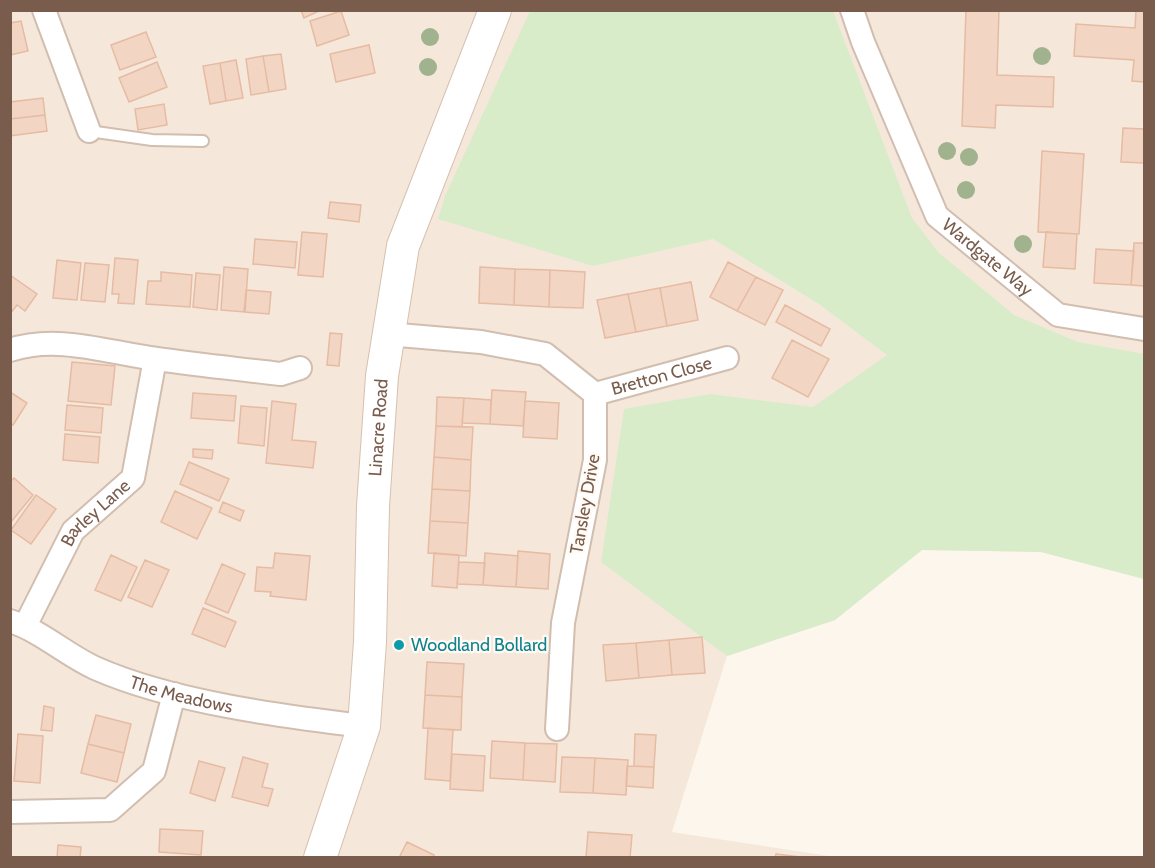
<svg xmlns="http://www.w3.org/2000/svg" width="1155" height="868" font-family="Cabin,sans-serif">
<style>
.residential{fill:#f5e8da}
.green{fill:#d8ecc9}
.building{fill:#f3d5c3;stroke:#e6bba3;stroke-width:1.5}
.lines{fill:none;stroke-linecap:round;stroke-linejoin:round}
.lane-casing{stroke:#d1beb0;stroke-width:14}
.street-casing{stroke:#d1beb0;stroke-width:26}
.secondary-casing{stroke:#d6c0b0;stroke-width:34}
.lane{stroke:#fff;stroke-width:10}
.street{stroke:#fff;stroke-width:22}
.secondary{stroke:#fff;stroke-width:32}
.tree{fill:#a0b28e}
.culture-dot{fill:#0f9aa8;stroke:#fffaf3;stroke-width:2}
.labels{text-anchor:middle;stroke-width:4.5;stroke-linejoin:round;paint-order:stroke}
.street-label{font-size:18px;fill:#7a5c4d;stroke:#fffaf3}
.culture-label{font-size:18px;fill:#0d838f;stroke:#fffaf3;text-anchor:start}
</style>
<rect width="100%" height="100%" fill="#fdf6ec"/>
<path class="residential" d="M10 11H1144V579L1041 552 922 550 835 620 727 656 672 832 836 857H11Z"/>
<path class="green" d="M530 11H833L912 218 938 252 1014 315 1078 342 1144 354V579L1041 552 922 550 835 620 727 656 601 562 624 409 710 394 813 407 887 355 819 304 713 239 593 266 438 219 445 196Z"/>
<path class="building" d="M301 10H321L304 18Z
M966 10H999L997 75 1054 77 1053 107 996 105 995 128 962 126Z
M1136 10H1144V82L1132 81 1134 60 1074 56 1076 24 1135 28Z
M341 11 349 35 317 46 310 21Z
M21 21 28 51 10 55V23Z
M146 32 156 57 120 70 111 45Z
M369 45 375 73 336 82 330 54Z
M281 54 286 89 269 92 263 56Z
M263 56 269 92 251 95 246 59Z
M236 60 243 98 226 101 220 63Z
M157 62 167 87 129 102 119 78Z
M220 63 226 101 210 104 203 66Z
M43 98 45 115 10 119V102Z
M164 104 167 125 138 130 135 109Z
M45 115 47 131 10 136V119Z
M1123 128 1144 129V163L1121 162Z
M1042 151 1084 154 1079 234 1038 232Z
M330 202 361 205 359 222 328 218Z
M302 232 327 234 323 277 298 275Z
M1046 232 1077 234 1075 269 1043 267Z
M255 239 297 242 295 268 253 264Z
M1134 243H1144V286L1131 285Z
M1096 249 1134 251 1131 285 1094 283Z
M115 258 138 260 134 304 118 303 119 294H112Z
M57 260 81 263 77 300 53 298Z
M728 262 756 277 737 311 710 297Z
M85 263 109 265 105 302 81 300Z
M224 267 248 269 245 312 221 310Z
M480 267 515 269 514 305 479 303Z
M515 269 550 270 549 307 514 305Z
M550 270 585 272 583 308 549 307Z
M161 272 192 275 190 307 146 304 148 281H161Z
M196 273 220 275 217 310 193 307Z
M10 275 37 294 25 311 17 305 10 314Z
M756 277 783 290 765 325 737 311Z
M691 282 698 320 667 326 660 288Z
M660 288 667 326 636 332 628 294Z
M246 290 271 292 269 314 244 312Z
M628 294 636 332 605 338 597 300Z
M785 305 830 329 821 346 776 322Z
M330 333 342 334 339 366 327 365Z
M792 340 829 359 808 397 772 378Z
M72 362 115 366 111 405 68 401Z
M492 390 526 392 523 426 490 424Z
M10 392 27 403 13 425 10 424Z
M193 393 236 396 234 421 191 418Z
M437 397 464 398 462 427 436 426Z
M464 398 491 400 490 424 462 423Z
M272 401 296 404 292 440 316 442 313 468 266 463Z
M525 401 559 403 557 439 523 437Z
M67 405 103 408 101 433 65 430Z
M241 406 267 408 264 446 238 443Z
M436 426 473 427 471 460 434 457Z
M65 434 100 437 98 463 63 460Z
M193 449 213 450 212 459 193 457Z
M434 457 471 460 470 491 432 489Z
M189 462 229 479 219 501 180 484Z
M14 478 33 495 11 522 10 482Z
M432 489 470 491 468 523 430 521Z
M175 491 212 508 197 539 161 522Z
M36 495 56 509 31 544 11 530Z
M223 502 244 511 240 521 219 512Z
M430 521 468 523 466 556 428 553Z
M518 551 550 554 548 589 516 587Z
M275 553 310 556 306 600 270 596 271 592 255 591 257 567 273 568Z
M434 553 459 555 457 588 432 586Z
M485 553 518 556 516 587 483 585Z
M111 555 137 567 121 601 95 590Z
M145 560 169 570 152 607 128 597Z
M459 562 485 563 483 585 457 584Z
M222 564 245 574 228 613 205 603Z
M203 608 236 622 225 647 192 634Z
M702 637 705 673 672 675 669 640Z
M669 640 672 675 639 678 636 643Z
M636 643 639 678 606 681 603 645Z
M427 662 464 664 462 697 425 695Z
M425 695 462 697 461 730 423 728Z
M44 706 54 708 52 731 41 730Z
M96 715 131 724 124 753 88 744Z
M428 728 453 730 450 781 425 779Z
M18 734 43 736 40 783 14 781Z
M635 734 656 735 654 767 634 766Z
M492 741 525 743 523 780 490 778Z
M525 743 557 744 555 782 523 780Z
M88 744 124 753 117 782 81 773Z
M452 754 485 756 483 791 450 789Z
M243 757 268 764 262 787 273 789 268 806 232 797Z
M562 757 595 758 593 793 560 792Z
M595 758 628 760 626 795 593 793Z
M199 761 225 768 215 801 190 793Z
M627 766 654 767 653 788 626 786Z
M160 829 203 831 201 855 159 852Z
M588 832 632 835 630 858H586Z
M407 842 434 855 433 858H399Z
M58 845 81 847 80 858H57Z
M776 854 809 858H775Z"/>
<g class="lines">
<g class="lane-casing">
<path id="lane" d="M89 131 152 140 203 141"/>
</g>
<g class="street-casing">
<g id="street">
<path d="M44 10 89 131"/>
<path id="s1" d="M852 10 863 42 937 216 1058 315 1144 329"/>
<path d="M387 334 481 342 545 354 595 394V460L563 623 557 729"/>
<path d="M10 350C58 334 109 353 157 359 198 365 240 369 281 374L300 368"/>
<path id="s2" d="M595 394 727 358"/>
<path id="s3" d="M10 621C41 631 65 654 95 668 172 702 280 716 364 726"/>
<path id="s4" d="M25 626 73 531 133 478 155 359"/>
<path d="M10 812 110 810 154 771 174 694"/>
</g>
</g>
<g class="secondary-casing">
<g id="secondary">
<path id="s5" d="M320 858 364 726 370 642 373 506 382 376 403 246 495 10"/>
</g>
</g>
<use href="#lane" class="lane"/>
<use href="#street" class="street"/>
<use href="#secondary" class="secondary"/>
</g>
<g class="tree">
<circle cx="430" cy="37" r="9"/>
<circle cx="1042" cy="56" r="9"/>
<circle cx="428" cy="67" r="9"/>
<circle cx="947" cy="151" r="9"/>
<circle cx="969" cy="157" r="9"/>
<circle cx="966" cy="190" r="9"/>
<circle cx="1023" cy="244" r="9"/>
</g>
<circle class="culture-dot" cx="399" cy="645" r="6"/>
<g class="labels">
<g class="street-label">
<text dy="6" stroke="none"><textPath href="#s1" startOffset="288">Wardgate Way</textPath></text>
<text dy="6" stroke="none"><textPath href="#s2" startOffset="69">Bretton Close</textPath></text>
<text dy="6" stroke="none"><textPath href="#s5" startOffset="438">Linacre Road</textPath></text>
<text transform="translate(585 504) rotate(-80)" y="6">Tansley Drive</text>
<text dy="6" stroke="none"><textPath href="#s4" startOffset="135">Barley Lane</textPath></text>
<text dy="6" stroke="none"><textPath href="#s3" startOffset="188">The Meadows</textPath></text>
</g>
<g class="culture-label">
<text x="411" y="651">Woodland Bollard</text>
</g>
</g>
<rect width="1155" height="868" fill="none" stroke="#7a5c4d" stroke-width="24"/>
</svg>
